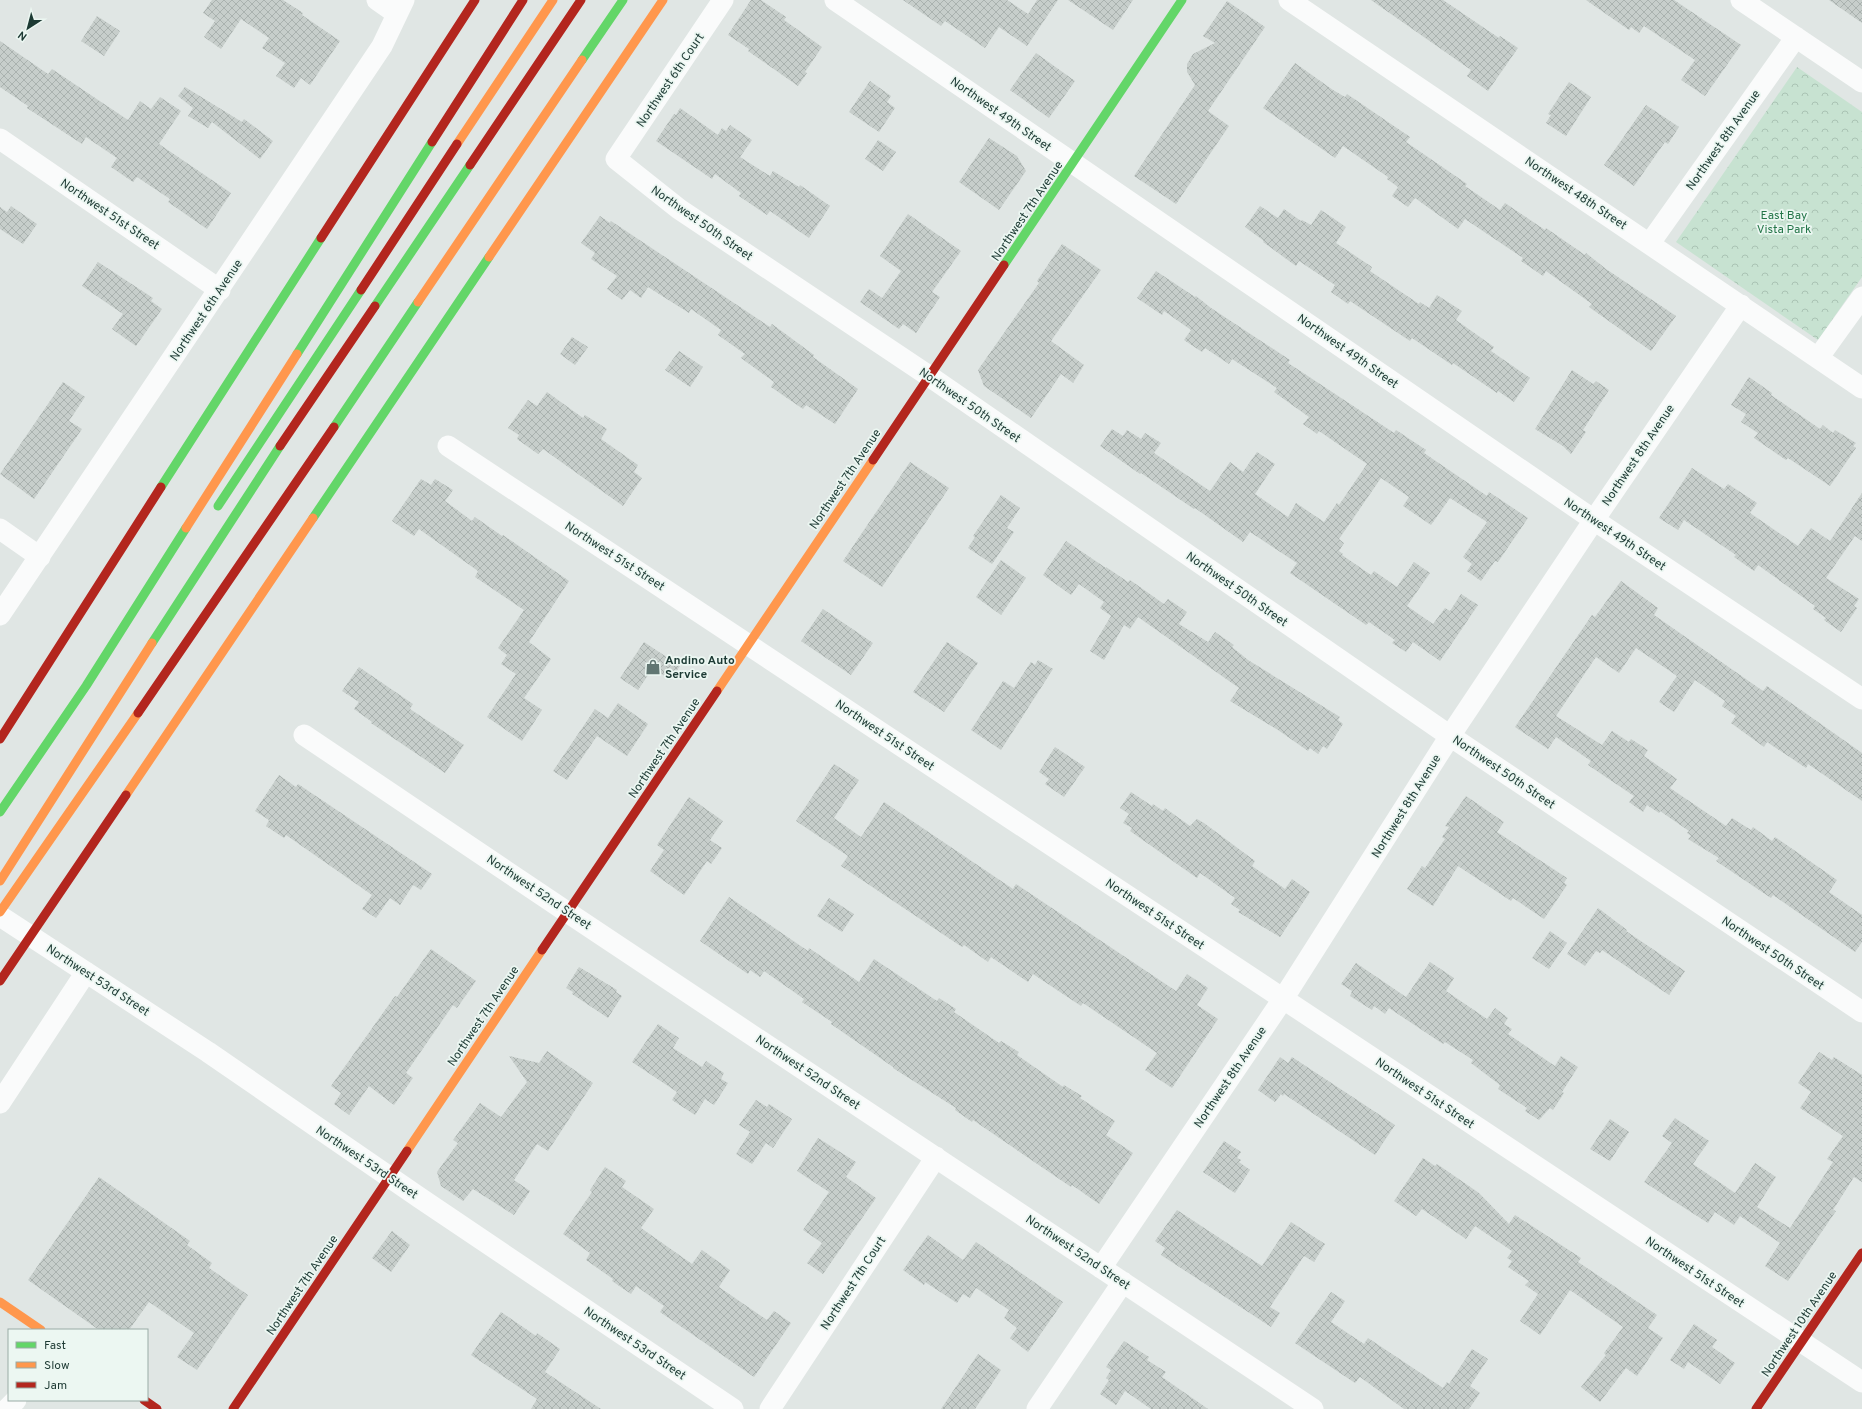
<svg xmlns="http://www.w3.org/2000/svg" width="1862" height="1409" font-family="Overpass,sans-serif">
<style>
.park{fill:url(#park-crowns)}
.building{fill:url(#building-cross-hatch)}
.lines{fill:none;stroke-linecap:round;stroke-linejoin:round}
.street{stroke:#fafbfb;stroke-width:21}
.fast{stroke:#63d668;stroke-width:9}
.slow{stroke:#ff974d;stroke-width:9}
.jam{stroke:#b3261e;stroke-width:9}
.labels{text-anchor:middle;stroke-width:3.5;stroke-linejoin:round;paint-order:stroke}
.street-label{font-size:12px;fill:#1d3a34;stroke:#ecf7f2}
.park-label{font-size:12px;fill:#237548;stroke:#ecf7f2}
.poi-label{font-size:12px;font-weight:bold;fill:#1d3a34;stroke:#ecf7f2;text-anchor:start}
</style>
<defs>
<pattern id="park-crowns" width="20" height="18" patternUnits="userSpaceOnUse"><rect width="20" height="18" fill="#c7e2d1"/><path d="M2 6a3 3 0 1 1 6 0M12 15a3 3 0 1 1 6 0" fill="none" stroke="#aac3b4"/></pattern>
<pattern id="building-cross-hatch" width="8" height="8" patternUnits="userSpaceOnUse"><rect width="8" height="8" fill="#c7cecb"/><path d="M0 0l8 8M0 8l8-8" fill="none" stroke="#aab2af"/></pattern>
</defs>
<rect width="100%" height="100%" fill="#e0e6e4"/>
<path class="park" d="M1797 67 1862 112V277L1818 340 1676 242Z"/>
<path class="building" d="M212 0H283L303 13 302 15 340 41 310 85 301 78 294 88 276 76 285 63 262 48 269 38 241 19 221 49 204 37 215 21 203 13Z
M751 0H761L786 17 784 20 822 47 805 72 807 73 798 86 748 51 749 49 728 35Z
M903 0H1007L1028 14 1037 0H1058L1027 46 999 27 985 48 945 21 941 26Z
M1068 0H1133L1113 30Z
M1371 0H1443L1499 38 1500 36 1518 48 1488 91 1467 76 1471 70Z
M1586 0H1674L1741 45 1705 96 1681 80 1695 60 1644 26 1639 33 1631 27 1629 30Z
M1829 0H1862V23Z
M1227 1 1265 27 1208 111 1229 126 1176 204 1134 176 1195 85 1187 72V64L1193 54 1215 43 1203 36Z
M97 16 120 31 104 56 81 41Z
M0 41 48 74 52 69 128 120 140 101 151 109 160 97 181 111 159 144 231 193 207 229 168 202 170 199 137 177 133 182 111 167 117 158 86 137 82 144 27 108 28 106 0 87Z
M1036 53 1075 81 1049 118 1010 90Z
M1295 63 1333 90 1345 97 1347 94 1410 137 1406 142 1467 184 1465 186 1500 210 1505 203 1545 230 1546 228 1585 255 1586 253 1606 269 1676 316 1651 351 1589 307 1592 304 1546 271 1543 276 1521 261 1523 258 1465 219 1458 229 1415 198 1408 207 1392 196 1398 187 1387 179 1388 177 1343 146 1335 158 1263 108Z
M870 81 891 96 887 102 895 108 879 132 849 112Z
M1569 82 1591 97 1566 136 1546 123 1551 115 1548 114Z
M185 87 242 122 244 119 273 141 260 159 212 122 208 128 188 116 193 108 178 96Z
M1646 105 1679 127 1668 144 1665 142 1634 186 1604 165Z
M680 108 718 135 722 128 726 131 730 125 752 140 740 157 770 176 773 171 799 187 800 185 830 206 809 238 770 211 767 215 739 196 741 193 715 174 712 179 656 141 674 114 676 115Z
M989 138 1017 156 1026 171 999 210 959 182Z
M878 140 896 152 883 171 865 159Z
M11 206 37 224 23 244 0 229V207L7 212Z
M1260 206 1278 218 1284 209 1301 221 1302 220 1311 225 1321 210 1346 227 1336 243 1372 267 1370 271 1419 304 1420 302 1429 308 1437 295 1462 311 1456 320 1494 347 1491 351 1530 378 1514 402 1498 391 1497 393 1453 363 1452 365 1412 338 1410 341 1350 301 1348 304 1331 292 1335 285 1299 261 1296 266 1263 242 1264 241 1245 227Z
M908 214 961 251 932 292 940 297 916 333 903 324 899 329 860 302 869 289 882 298 901 271 880 256Z
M600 216 610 223 611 221 770 327 772 324 814 355 813 357 858 389 835 424 806 405 803 409 771 387 774 382 741 358 745 354 718 335 721 330 691 309 689 313 648 287 641 298 630 290 622 300 607 289 617 276 591 259 595 253 581 243Z
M1062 244 1101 270 1051 341 1084 365 1073 383 1061 374 1031 418 984 386 978 370 1039 283 1037 281Z
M98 262 153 298 151 301 162 309 136 346 112 329 123 314 82 286Z
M1156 271 1195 297 1196 296 1211 308 1290 360 1288 363 1323 386 1394 433 1396 430 1426 450 1424 453 1487 496 1489 492 1528 518 1498 562 1495 561 1481 581 1467 571 1472 564 1463 557 1487 522 1450 498 1431 525 1403 506 1409 497 1381 478 1339 539 1344 543 1339 551 1343 554 1342 555 1371 575 1374 571 1397 587 1414 562 1430 573 1407 606 1433 624 1445 608 1450 611 1461 594 1478 605 1440 661 1413 642 1406 652 1392 643 1395 640 1369 622 1366 625 1290 573 1297 563 1250 532 1243 542 1195 508 1194 509 1141 473 1140 474 1100 446 1112 429 1123 436 1127 430 1141 439 1145 433 1161 443 1154 453 1210 491 1230 462 1243 472 1257 452 1275 464 1255 494 1288 517 1296 503 1324 522 1337 503 1339 505 1367 464 1319 431 1317 434 1303 424 1309 417 1274 392 1277 388 1232 359 1229 364 1205 348 1202 352 1184 340 1191 330 1164 311 1162 315 1137 298Z
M572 337 588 347 575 365 560 354Z
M679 351 703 367 690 387 665 370Z
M1572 370 1593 384 1596 381 1609 390 1583 430 1586 432 1571 454 1563 446 1535 429Z
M1749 377 1772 393 1771 395 1820 429 1823 425 1833 433 1835 430 1856 443 1853 446 1856 448 1830 486 1788 458 1786 460 1754 438 1758 433 1741 422 1746 414 1731 405Z
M63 382 85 397 69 421 82 429 34 499 0 474Z
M547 392 583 418 585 415 607 429 601 439 638 465 634 472 642 478 623 506 543 449 538 454 517 439 519 435 508 428 528 400 537 406Z
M910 462 949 488 882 587 843 561Z
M1692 468 1724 489 1728 484 1757 503 1750 513 1798 546 1811 528 1830 541 1862 493V541L1855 536 1826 578 1859 599 1854 606 1857 608 1841 632 1824 620 1826 618 1813 609 1815 606 1758 565 1754 571 1734 557 1736 555 1684 520 1678 530 1659 518Z
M421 479 431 485 435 479 453 490 445 501 472 521 475 517 502 536 503 535 569 581 529 642 551 659 524 698 542 710 522 741 487 717 516 674 501 664 507 655 498 648 524 610 475 577 478 571 419 529 414 536 392 521Z
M1001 495 1020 508 1007 528 1014 532 992 564 968 548 975 537 973 536Z
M1066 541 1106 568V567L1128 582 1130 580 1164 604 1168 599 1187 612 1179 624 1208 642 1215 632 1234 645 1232 647 1248 660 1340 717 1338 720 1343 724 1327 749 1323 746 1318 754 1310 748 1308 751 1278 730 1230 701 1239 688 1138 617 1130 629 1124 625 1104 660 1090 651 1111 616 1100 608 1104 602 1079 584 1071 595 1043 575Z
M1001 560 1026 578 1001 615 976 597Z
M1621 581 1658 608 1654 615 1763 691 1767 686 1862 753V801L1808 764 1806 768 1767 742 1764 747 1731 723 1736 716 1722 706 1725 701 1695 680 1674 712 1659 702 1677 676 1636 648 1619 673 1596 657 1556 716 1602 745 1612 731 1629 742 1631 739 1648 750 1644 756 1677 779 1670 788 1726 826 1732 818 1751 830 1753 827 1772 841 1775 837 1837 880 1829 892 1862 915V942L1855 952 1773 895 1771 898 1716 861 1719 858 1688 839 1691 836 1687 833 1689 831 1660 811 1659 813 1647 805 1643 812 1629 802 1634 796 1588 765 1591 761 1556 737 1548 749 1515 727 1592 615 1595 617Z
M823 609 873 643 851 675 801 641Z
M644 642 680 666 670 680 653 668 638 690 620 678Z
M947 642 978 663 944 712 913 692Z
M1038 660 1053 669 1001 750 971 730 1003 681 1014 688 1031 662 1035 665Z
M359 667 413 704 410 709 464 745 445 773 371 723 372 722 354 709 359 702 342 691Z
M618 703 648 724 627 756 597 736 567 780 553 771 595 709 608 718Z
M1055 747 1085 767 1064 797 1045 784 1049 779 1039 772Z
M834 764 859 780 834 818 861 837 884 802 1013 889 1016 884 1176 991 1187 974 1208 988 1197 1005 1218 1019 1172 1088 1145 1070 1157 1053 1083 1003 1081 1006 1033 974 1028 982 991 957 988 962 964 945 962 947 841 866 848 856 796 821Z
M279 775 296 787 298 784 432 874 421 890 413 885 400 905 390 898 376 918 362 909 372 895 286 835 284 838 266 826 269 820 255 811Z
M1131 792 1152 806 1153 804 1163 811 1165 808 1190 826 1197 819 1204 823 1255 861 1252 866 1285 889 1292 879 1310 892 1280 937 1238 912 1240 910 1231 904 1235 898 1200 873 1197 878 1130 831 1132 828 1123 823 1129 814 1120 808Z
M1466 796 1504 822 1497 832 1567 878 1564 883 1567 885 1544 919 1513 898 1511 901 1458 866 1433 906 1407 889 1422 866 1425 868 1445 839 1442 837 1449 827 1445 826Z
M689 797 723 821 710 840 722 848 711 864 707 861 684 895 650 871 664 850 657 845Z
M729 897 808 951 809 948 859 982 874 959 937 1001 939 998 956 1009 954 1012 999 1043 1001 1041 1019 1052 1017 1055 1063 1087 1064 1085 1082 1096 1080 1098 1115 1121 1106 1135 1133 1153 1099 1204 1072 1185 1071 1187 973 1120 972 1122 955 1110 956 1108 893 1068V1067L831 1024 832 1022 802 1002 804 999 764 971 760 977 750 970 748 974 700 941Z
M829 898 854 914 842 932 817 916Z
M1598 908 1627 930 1626 931 1685 971 1669 995 1602 950 1600 953 1596 951 1585 966 1567 954Z
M1550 931 1567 943 1549 969 1532 958Z
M431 949 476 981 457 1008 453 1005 406 1073 413 1078 394 1105 369 1086 349 1115 334 1104 341 1093 331 1086 395 996 397 997Z
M1430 962 1454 978 1446 991 1487 1019 1495 1008 1508 1018 1504 1024 1512 1029 1508 1034 1555 1066 1561 1056 1578 1067 1562 1092 1564 1093 1553 1110 1550 1108 1539 1120 1525 1111 1527 1108 1498 1089 1500 1085 1471 1063 1473 1060 1445 1042 1443 1044 1389 1008 1385 1014 1374 1006 1372 1010 1350 996 1352 991 1341 984 1356 963 1406 997Z
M579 967 617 990 616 992 622 996 608 1018 572 994 573 992 566 988Z
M658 1024 679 1038 673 1048 702 1067 706 1061 724 1073 721 1079 728 1083 714 1105 705 1099 695 1115 672 1100 677 1092 632 1062Z
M547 1051 593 1083 548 1151 537 1144 514 1180 530 1191 514 1215 473 1189 463 1201 441 1186 437 1172 458 1143 453 1140 480 1103 501 1117 527 1082 509 1056 539 1063Z
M1819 1052 1832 1060 1834 1057 1862 1075V1182L1854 1177 1833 1210 1836 1211 1788 1281 1765 1266 1780 1243 1740 1216 1734 1225 1715 1212 1708 1223 1644 1182 1672 1143 1662 1136 1675 1118 1709 1141 1693 1164 1735 1193 1755 1163 1776 1177 1757 1207 1790 1228 1833 1162 1827 1159 1843 1136 1800 1108 1811 1092 1798 1083Z
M1280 1057 1288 1063 1292 1057 1395 1125 1375 1155 1284 1094 1283 1096 1281 1094 1275 1102 1258 1090Z
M756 1100 767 1107 769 1104 792 1119 773 1148 766 1143 752 1164 736 1154 750 1132 739 1125Z
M1610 1119 1629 1132 1610 1161 1590 1149Z
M818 1138 856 1162 846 1177 876 1198 823 1274 807 1263 822 1243 803 1230 829 1192 797 1171Z
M1224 1141 1241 1152 1237 1158 1241 1160 1239 1162 1250 1170 1235 1193 1203 1172Z
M1423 1158 1435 1166 1437 1164 1479 1193 1509 1224 1515 1215 1581 1258 1578 1262 1657 1315 1648 1328 1663 1338 1637 1376 1626 1368 1600 1402 1581 1387 1606 1355 1604 1353 1623 1327 1570 1290 1540 1335 1520 1321 1538 1294 1525 1285 1529 1281 1508 1267 1512 1261 1507 1258 1512 1251 1475 1226 1466 1239 1422 1209 1416 1216 1394 1201Z
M605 1167 626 1181 622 1187 654 1209 641 1228 692 1264 702 1250 730 1270 719 1287 767 1320 774 1311 791 1323 754 1377 660 1312 664 1306 636 1286 631 1294 612 1281 613 1279 586 1260 590 1253 563 1234 592 1192 590 1190Z
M99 1177 190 1241 187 1245 212 1263 209 1268 248 1295 197 1370 177 1357 194 1333 149 1302 129 1330H99L28 1280Z
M1177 1210 1262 1266 1291 1222 1325 1244 1314 1262 1304 1256 1270 1307 1280 1313 1271 1327 1161 1255 1165 1248 1155 1241Z
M392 1231 410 1245 391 1272 372 1258Z
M928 1235 963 1260 976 1242 1063 1302 1028 1352 1010 1338 1017 1328 1004 1318 1009 1310 976 1288 970 1298 963 1294 957 1303 925 1282 924 1285 903 1270Z
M1331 1292 1345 1301 1331 1322 1364 1344 1368 1338 1443 1388 1447 1382 1449 1384 1472 1349 1488 1359 1470 1386 1480 1393 1469 1409H1404L1360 1377 1355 1383 1295 1343Z
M501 1312 536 1336 537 1333 560 1349 545 1372 601 1409H531L537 1399 471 1355Z
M1694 1324 1717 1340 1712 1347 1735 1363 1720 1384 1688 1362 1684 1369 1670 1360Z
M1124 1341 1149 1357 1147 1360 1166 1372 1162 1377 1208 1409H1151L1125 1391 1116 1405 1100 1394 1109 1380 1106 1378 1111 1370 1106 1367Z
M978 1354 1001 1370 975 1409H941Z"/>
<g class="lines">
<path class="street" d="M377 0 397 14
M723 0 616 159 679 209 929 376 1450 736 1862 1012
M835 0 1594 520 1862 699
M1289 0 1862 388
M1741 0 1862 82
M0 139 220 290
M1650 243 1796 37
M1818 358 1862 297
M448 446 1862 1382
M0 529 40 557
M0 615 382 46 404 0
M304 735 567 912 1313 1409
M0 916 208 1052 420 1198 733 1409
M0 1103 86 972
M1101 1268 1283 999 1450 736 1594 520 1741 305
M7 1409 16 1400
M770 1409 936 1157
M1037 1409 1123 1282"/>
<path class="fast" d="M582 60 623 0
M1004 265 1182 0
M375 306 470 165
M297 354 432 142
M334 427 418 302
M161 487 321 238
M218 506 361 290
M313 518 489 257
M152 643 280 446
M0 812 86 686 186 528"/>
<path class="slow" d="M457 144 553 0
M489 257 663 0
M418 302 582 60
M186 528 297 354
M717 691 873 460
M126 795 313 518
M0 881 152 643
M0 912 138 713
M407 1151 542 950
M0 1302 41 1330"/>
<path class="jam" d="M432 142 523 0
M470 165 581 0
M321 238 475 0
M361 290 457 144
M280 446 375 306
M873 460 1004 265
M138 713 334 427
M0 739 161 487
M542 950 717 691
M0 981 126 795
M144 1400 157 1409
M233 1409 407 1151
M1756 1409 1862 1253"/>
</g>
<defs>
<g id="shop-bare" transform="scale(1.2)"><path d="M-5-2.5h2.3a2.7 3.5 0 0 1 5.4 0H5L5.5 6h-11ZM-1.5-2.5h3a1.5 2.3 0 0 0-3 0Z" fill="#617672" stroke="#ecf7f2" stroke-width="2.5" paint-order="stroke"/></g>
</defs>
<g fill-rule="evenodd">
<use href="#shop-bare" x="653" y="667"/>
</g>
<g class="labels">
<g class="street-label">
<text transform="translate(670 80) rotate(-56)" y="4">Northwest 6th Court</text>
<text transform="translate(1001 114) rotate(35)" y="4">Northwest 49th Street</text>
<text transform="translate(1723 140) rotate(-55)" y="4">Northwest 8th Avenue</text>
<text transform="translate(1576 193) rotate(34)" y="4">Northwest 48th Street</text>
<text transform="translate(1027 211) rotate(-56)" y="4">Northwest 7th Avenue</text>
<text transform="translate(110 214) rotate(34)" y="4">Northwest 51st Street</text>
<text transform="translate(702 223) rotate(35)" y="4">Northwest 50th Street</text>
<text transform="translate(206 310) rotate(-56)" y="4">Northwest 6th Avenue</text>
<text transform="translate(1348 351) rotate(35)" y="4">Northwest 49th Street</text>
<text transform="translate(970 405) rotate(35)" y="4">Northwest 50th Street</text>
<text transform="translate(1638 455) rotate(-56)" y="4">Northwest 8th Avenue</text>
<text transform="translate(845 479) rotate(-56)" y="4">Northwest 7th Avenue</text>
<text transform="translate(1615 534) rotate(34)" y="4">Northwest 49th Street</text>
<text transform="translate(615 556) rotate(33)" y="4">Northwest 51st Street</text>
<text transform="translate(1237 589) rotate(35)" y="4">Northwest 50th Street</text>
<text transform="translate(885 735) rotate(34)" y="4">Northwest 51st Street</text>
<text transform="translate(664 748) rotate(-56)" y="4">Northwest 7th Avenue</text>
<text transform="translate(1504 772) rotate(34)" y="4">Northwest 50th Street</text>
<text transform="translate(1406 806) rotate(-58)" y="4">Northwest 8th Avenue</text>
<text transform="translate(539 892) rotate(34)" y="4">Northwest 52nd Street</text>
<text transform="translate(1155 914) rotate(34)" y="4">Northwest 51st Street</text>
<text transform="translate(1773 953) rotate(34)" y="4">Northwest 50th Street</text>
<text transform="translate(98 980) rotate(33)" y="4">Northwest 53rd Street</text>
<text transform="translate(483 1016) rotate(-56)" y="4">Northwest 7th Avenue</text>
<text transform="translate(808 1072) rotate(34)" y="4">Northwest 52nd Street</text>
<text transform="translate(1230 1077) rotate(-56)" y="4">Northwest 8th Avenue</text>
<text transform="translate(1425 1093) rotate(34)" y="4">Northwest 51st Street</text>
<text transform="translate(367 1162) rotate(34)" y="4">Northwest 53rd Street</text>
<text transform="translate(1078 1252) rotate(34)" y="4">Northwest 52nd Street</text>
<text transform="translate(1695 1272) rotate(34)" y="4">Northwest 51st Street</text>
<text transform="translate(853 1283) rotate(-57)" y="4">Northwest 7th Court</text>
<text transform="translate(302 1285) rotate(-56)" y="4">Northwest 7th Avenue</text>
<text transform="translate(1799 1324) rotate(-56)" y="4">Northwest 10th Avenue</text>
<text transform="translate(635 1343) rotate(34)" y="4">Northwest 53rd Street</text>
</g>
<g class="park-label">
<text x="1784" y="219">East Bay<tspan x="1784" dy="14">Vista Park</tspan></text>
</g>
<g class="poi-label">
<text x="665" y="664">Andino Auto<tspan x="665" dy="14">Service</tspan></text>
</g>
</g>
<rect x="8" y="1329" width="140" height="72" fill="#ecf7f2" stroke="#99aba6"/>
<rect x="16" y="1342" width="20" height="6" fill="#63d668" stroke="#99aba6"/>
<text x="44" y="1349" font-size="12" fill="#1d3a34">Fast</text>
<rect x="16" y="1362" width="20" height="6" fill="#ff974d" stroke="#99aba6"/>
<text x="44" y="1369" font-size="12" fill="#1d3a34">Slow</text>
<rect x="16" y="1382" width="20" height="6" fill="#b3261e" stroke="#99aba6"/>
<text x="44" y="1389" font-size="12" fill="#1d3a34">Jam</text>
<g transform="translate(28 28) rotate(216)" stroke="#ecf7f2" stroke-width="3" paint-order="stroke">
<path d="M0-3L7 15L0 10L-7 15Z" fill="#1d3a34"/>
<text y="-6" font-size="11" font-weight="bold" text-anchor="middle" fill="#1d3a34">N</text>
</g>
</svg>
